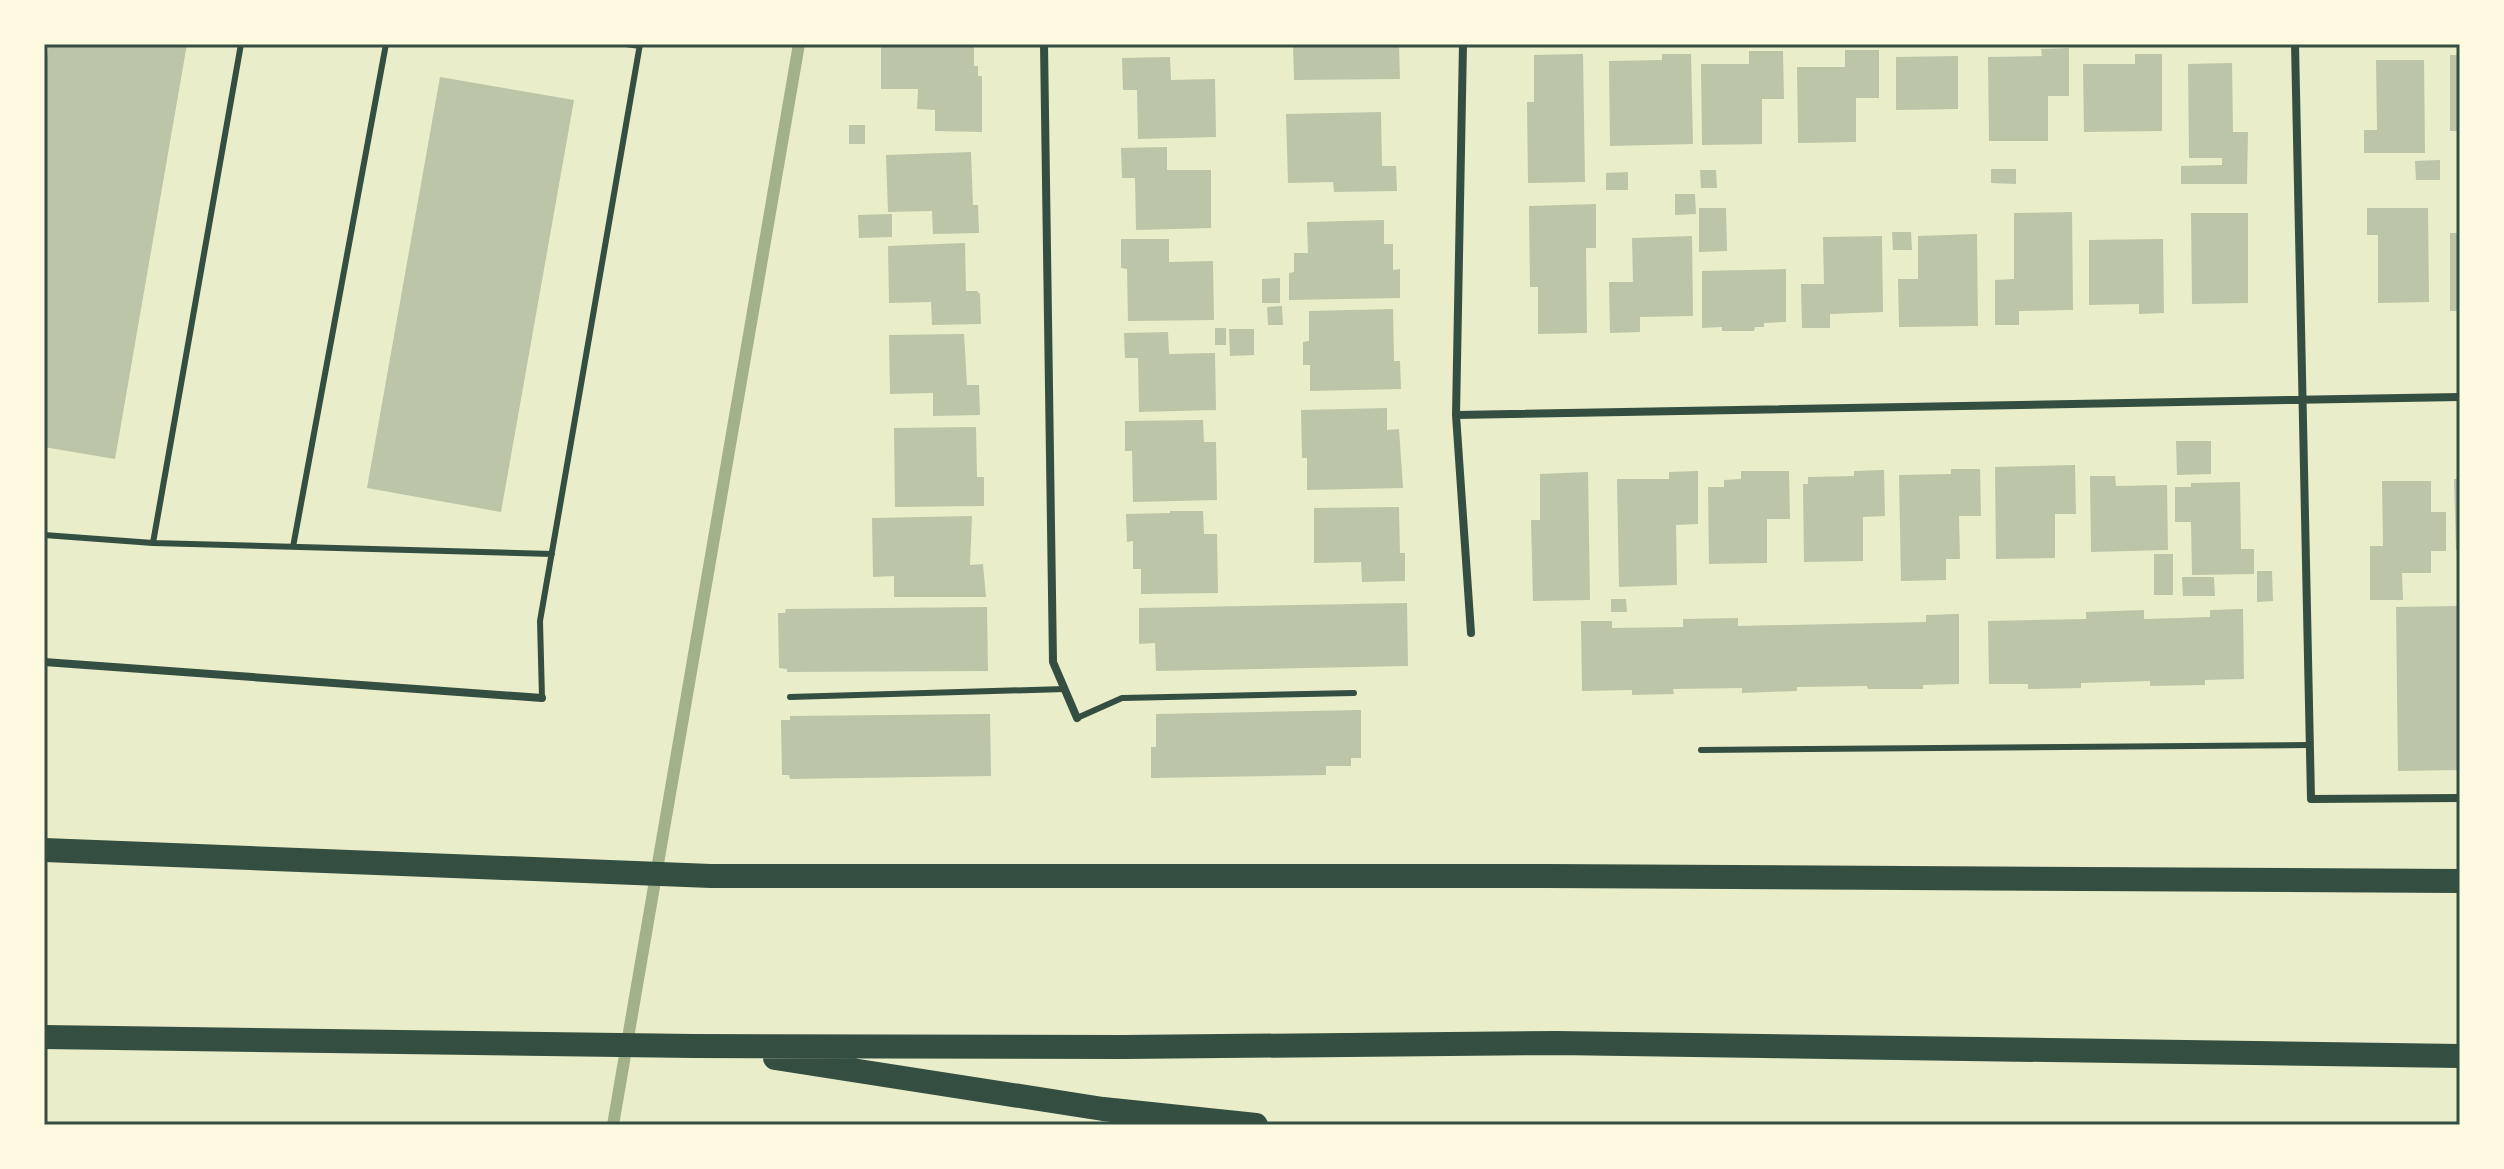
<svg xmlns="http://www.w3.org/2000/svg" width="2504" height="1169" font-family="'PT Sans',sans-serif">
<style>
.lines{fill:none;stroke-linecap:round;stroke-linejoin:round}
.stream{stroke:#a3b18a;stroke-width:12}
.building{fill:#bcc5a7}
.service{stroke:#344e41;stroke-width:6}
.minor{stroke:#344e41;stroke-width:8}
.motorway{stroke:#344e41;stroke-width:24}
.neatline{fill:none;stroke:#344e41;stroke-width:3}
</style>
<rect width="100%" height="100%" fill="#e9edc9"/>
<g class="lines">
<path class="stream" d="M613 1125 799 44"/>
</g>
<path class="building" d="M49 44H187L115 459 44 447V75Z
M881 44 974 46V66H978V76H982V132L935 131V110L917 109 918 89H881Z
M1293 44 1399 45 1400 79 1294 80Z
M2069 48V96H2048V141H1989L1988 57 2042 56 2041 49Z
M1845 50H1879V98H1856V142L1798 143 1797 67H1845Z
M1749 51H1783L1784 99H1762V144L1702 145 1701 64H1749Z
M1583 54 1585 182 1528 183 1527 102H1534V55Z
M1662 54H1691L1693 144 1610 146 1609 61 1662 60Z
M2135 54H2162V131L2084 132 2083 64H2135Z
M2450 55H2460V131H2450Z
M1958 56V109L1896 110V57Z
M1170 57 1171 80 1215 79 1216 137 1138 139 1137 90H1123L1122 58Z
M2376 60H2424L2425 153H2364V130H2377Z
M2232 63 2233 132H2248L2247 184H2181V166L2222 165V158H2189L2188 64Z
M440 77 574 100 501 512 367 488Z
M1381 112 1382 166H1396L1397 191 1334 192 1333 182 1288 183 1286 114Z
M849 125H865V144H849Z
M1167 147V170H1211V228L1136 230 1135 178H1122L1121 148Z
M971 152 973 205H978L979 233 933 234 932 211 888 212 886 155Z
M2440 160V180H2416L2415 161Z
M1991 169H2016V184L1991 183Z
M1700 170H1716L1717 188H1701Z
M1628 172V190H1606V173Z
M1675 194H1695L1696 214 1675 215Z
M1596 204V248H1586L1587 333 1538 334V287H1530L1529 206Z
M1699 208H1726L1727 251 1699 252Z
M2367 208H2428L2429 302 2378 303V235H2367Z
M2072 212 2073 310 2019 311V325H1995V280L2014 279V213Z
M2191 213H2248V303L2192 304Z
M892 214V237L859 238 858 215Z
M1384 220V244H1393V270L1400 269V298L1289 300V273L1294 272V253H1308L1307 222Z
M1892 232H1911L1912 250H1893Z
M2450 233H2460V311H2450Z
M1977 234 1978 326 1899 327 1898 279H1918V236Z
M1692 236 1693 316 1640 317V332L1610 333 1609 282H1633L1632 238Z
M1882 236 1883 312 1830 314V328H1802L1801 284H1824L1823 237Z
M1121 239H1169V262L1213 261 1214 320 1128 321 1127 269 1121 268Z
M2163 239 2164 313 2139 314V304L2089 305V240Z
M965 243 966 291H977L980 294 981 324 932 325 931 302 889 303 888 246Z
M1786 269V322L1764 323V327H1755L1754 331H1722V327L1702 328V271Z
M1280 278V303H1262V279Z
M1282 306 1283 325H1268L1267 307Z
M1393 309 1394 361H1400L1401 389 1310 391V365H1303V342L1309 341V311Z
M1215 328H1226V345H1215Z
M1229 329H1254V355L1230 356Z
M1168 332 1169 354 1215 353 1216 410 1139 412 1138 358H1125L1124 333Z
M964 334 967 385H979L980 415 933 416V393L890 394 889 335Z
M1387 408V430L1399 429 1403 488 1307 490V458H1302L1301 410Z
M1203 420 1204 442H1216L1217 500 1133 502 1132 451H1125V421Z
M976 427 977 477H984V506L895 507 894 428Z
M2176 441H2211V474L2177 475Z
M2075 465 2076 514H2055V558L1996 559 1995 467Z
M1951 469H1980L1981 516H1959L1960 559H1946V580L1901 581 1899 475 1951 474Z
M1884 470 1885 516 1863 517V561L1804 562 1803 484H1808V477L1854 476V471Z
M1698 471V524L1676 525 1677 585 1619 587 1617 479H1669V472Z
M1741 471H1789L1790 519H1767V563L1709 564 1708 487H1724V480L1741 479Z
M1588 472 1590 600 1533 601 1531 520H1540V474Z
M2090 476H2115L2116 486 2167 485 2168 550 2091 552Z
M2454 479H2460V550H2456Z
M2382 481H2431V512H2446V551H2431V573H2402L2403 600H2370V546H2383Z
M2240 482 2241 549H2254V574L2192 575 2191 522H2175V487H2191V483Z
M1399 507 1400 553H1405V581L1362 582 1361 562 1314 563V508Z
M1170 511H1203L1204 534H1217L1218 593 1141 594V569H1133V541L1127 542 1126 514 1170 513Z
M972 516 970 565 983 564 986 597H894V576L873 577 872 518Z
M2154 554H2173V595H2154Z
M2257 571H2272L2273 601 2257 602Z
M2182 577H2214L2215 596H2183Z
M1611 599H1626L1627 612H1611Z
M1407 603 1408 666 1156 671 1155 643 1139 644V608Z
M2460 606V770L2398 771 2396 607Z
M987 607 988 671 787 672V669L779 668 778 613H785L786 609Z
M2243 609 2244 679 2205 680V685L2150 686V681L2081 683V688L2028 689V684H1989L1988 621 2086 619V612L2144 610V619L2210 617V610Z
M1959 614V684L1923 685V689H1868L1867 686 1797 687V691L1742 693V688L1673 689 1674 694 1632 695V690L1582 691 1581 621H1612V628L1683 627V619L1738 618V626L1926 622V615Z
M1361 710V758H1351V766H1326V775L1151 778V747H1156V714Z
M990 714 991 776 790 779 789 775H782L781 720H790V716Z"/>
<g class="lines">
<path class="service" d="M626 44 640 46
M44 535 153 543 552 554
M153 543 241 44
M293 547 386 44
M790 697 1065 689
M542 698 540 621 640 44
M1077 718 1122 698 1354 693
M1701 750 2309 745"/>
<path class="minor" d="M1044 44 1053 662 1077 718
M1463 44 1456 415 1471 633
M2295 44 2311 799 2460 798
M1456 415 2460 397
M44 662 542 698"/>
<path class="motorway" d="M44 850 711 876H1546L2460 881
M44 1037 694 1046 1123 1047 1556 1043 2460 1056
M775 1058 1103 1109 1256 1125"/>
</g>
<rect width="2504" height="1169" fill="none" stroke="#fefae0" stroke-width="92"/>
<rect x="46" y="46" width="2412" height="1077" class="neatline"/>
</svg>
